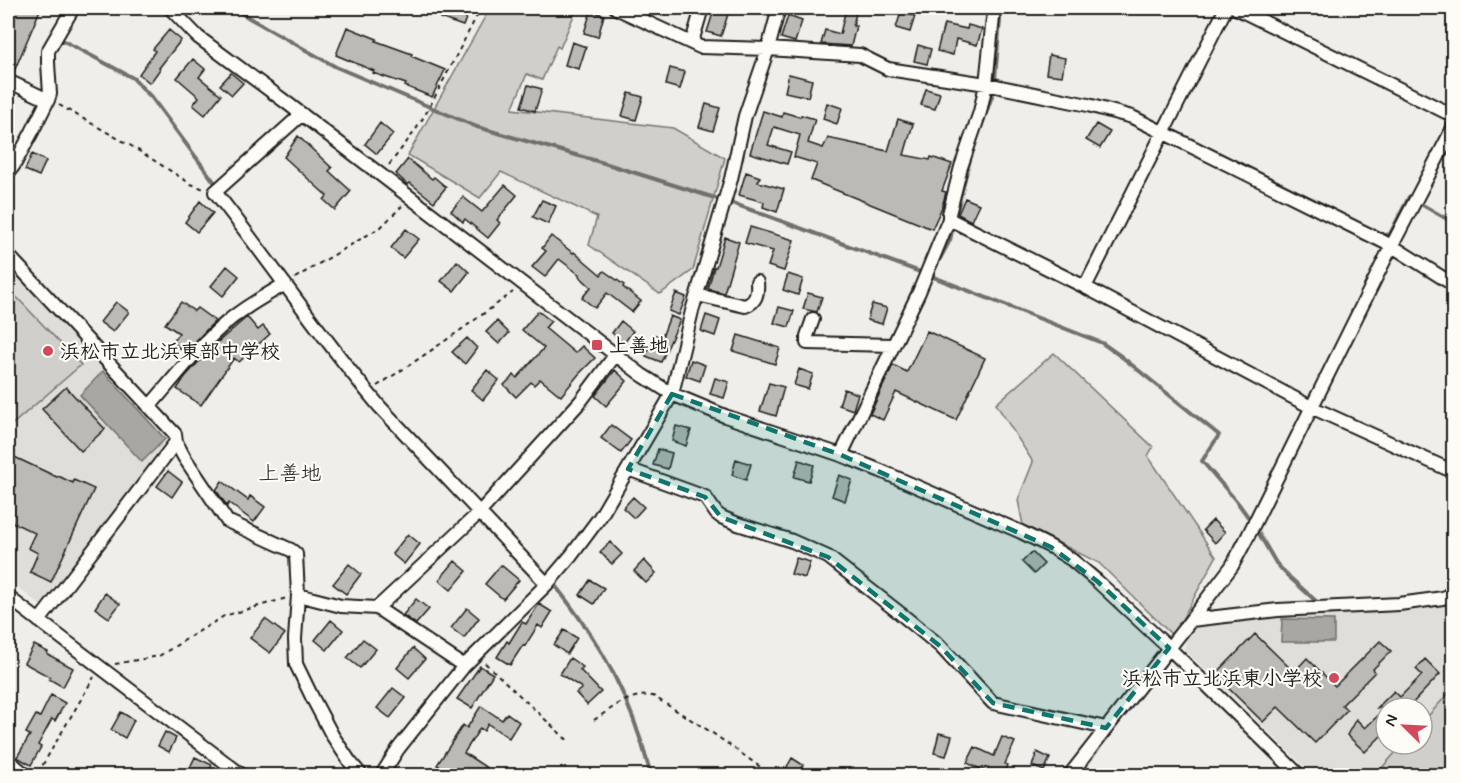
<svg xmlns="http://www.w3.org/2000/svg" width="1461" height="783" font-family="Mynerve,'Klee One',sans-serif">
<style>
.built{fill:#e0deda;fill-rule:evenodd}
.green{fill:#d0cfcc;stroke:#767674;stroke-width:1.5}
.water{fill:#a8a7a3;stroke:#706f6d;stroke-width:1.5}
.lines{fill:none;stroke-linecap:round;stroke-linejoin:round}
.stream{stroke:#706f6d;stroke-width:4}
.building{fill:#bbbab6;stroke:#1c1c1c;stroke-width:1.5}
.minor-casing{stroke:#1c1c1c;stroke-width:16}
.path{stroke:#1c1c1c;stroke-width:2;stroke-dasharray:4.5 4.5;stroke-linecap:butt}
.minor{stroke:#fdfcf7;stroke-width:12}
.marked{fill:#0f766e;fill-opacity:0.2;stroke:#0f766e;stroke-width:4.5;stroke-dasharray:12 8;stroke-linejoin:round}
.poi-dot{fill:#d1495b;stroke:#fdfcf7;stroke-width:2}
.labels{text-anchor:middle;stroke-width:4.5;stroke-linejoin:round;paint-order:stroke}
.poi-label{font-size:20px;font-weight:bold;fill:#1c1c1c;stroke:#fdfcf7;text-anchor:start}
.neighbourhood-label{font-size:21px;fill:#1c1c1c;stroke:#fdfcf7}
</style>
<rect width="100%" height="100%" fill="#f0eeea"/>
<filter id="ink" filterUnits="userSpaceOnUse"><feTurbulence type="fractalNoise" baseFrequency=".0167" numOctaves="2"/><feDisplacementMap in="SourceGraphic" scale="12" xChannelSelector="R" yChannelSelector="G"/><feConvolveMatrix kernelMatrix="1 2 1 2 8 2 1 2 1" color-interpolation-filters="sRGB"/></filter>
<g filter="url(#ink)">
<path class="built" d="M8 265 168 437 170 441 44 608 8 580Z
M1453 603V775H1313L1184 649 1187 637 1197 620ZM1386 708H1422V744H1386Z"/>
<path class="green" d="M490 8H577L560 48 557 46 542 80 527 74 512 109 673 128 725 158 693 270 660 294 589 245 597 217 501 172 480 198 408 155Z
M8 288 81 365 8 428Z
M1054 353 1153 447 1148 456 1216 557 1173 636 1099 563 1023 525 1018 500 1033 462 996 404Z
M1453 688V775H1389L1381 769 1403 744H1422V723Z"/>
<path class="water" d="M103 371 165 439 142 462 80 395Z
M1282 619 1334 620V642H1281Z"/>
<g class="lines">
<path class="stream" d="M233 8 251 19 336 67 477 127 604 163 718 199
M1001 8 995 78 1003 82
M60 39 133 78 152 98 218 187
M1171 130 1324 205
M973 149 992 96
M732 203 931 276 1102 343 1122 357 1219 435 1202 461 1238 503 1251 521
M1419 203 1454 223
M955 217 970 159
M1381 234 1383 236 1390 234 1409 197
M935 268 950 240 952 231
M1255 527 1276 563 1287 575 1317 602H1329
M553 583C602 644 632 699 651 776"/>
</g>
<path class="building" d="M16 8H33L40 10 13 74 8 73V28Z
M444 8H470L463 26 440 18Z
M846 8H857L853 26H856L851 46 821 44 825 30 840 34Z
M714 10 728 14 721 36 707 32Z
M591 11 604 15 598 37 584 33Z
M901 12 915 16 910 32 896 28Z
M788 16 802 21 795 42 781 38Z
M944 24 967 29 968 25 982 29 977 45 956 39 953 55 937 51Z
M347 27 377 39 376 41 412 54 411 56 445 70 432 97 405 86 406 84 373 73 374 71 336 55Z
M169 30 181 40 159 68 160 69 150 83 139 74 155 51 153 49Z
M572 42 586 47 579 69 565 65Z
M918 45 931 49 927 64 914 61Z
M1049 55 1065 58 1062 76 1046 74Z
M193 59 205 69 199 77 221 95 205 115 193 105 199 97 177 78Z
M670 68 685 72 680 89 666 85Z
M231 73 243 83 232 95 220 85Z
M789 74 812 80 808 97 785 92Z
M528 85 542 89 535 111 521 107Z
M926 89 940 93 935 109 921 105Z
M629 93 643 97 636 120 622 116Z
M827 103 842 108 837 124 823 119Z
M706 104 720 108 713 131 699 127Z
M763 111 782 117 783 112 800 117 801 115 815 119 808 143 823 148 828 138 888 151 898 119 913 124 904 155 930 160 931 157 952 164 942 191 946 192 942 207 932 229 811 180 817 164 794 157 800 135 774 127 768 145 791 152 787 164 750 153Z
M380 123 393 134 377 154 365 144Z
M1096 124 1110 132 1100 148 1086 140Z
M298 136 332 168 329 171 351 191 335 210 324 200 327 196 284 157Z
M32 154 46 161 39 176 25 170Z
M408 159 432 179 434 177 446 187 434 202 410 183 408 185 396 174Z
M746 172 760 177 758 182 784 189 777 212 763 207 764 202 739 195Z
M505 185 517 195 497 220 500 223 488 238 465 219 463 222 451 211 463 197 482 212Z
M965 198 979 204 971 221 958 214Z
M542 200 556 206 548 224 533 217Z
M200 201 213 213 197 232 185 222Z
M750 227 794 240 784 271 768 266 773 251 745 243Z
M406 229 419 239 403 258 391 248Z
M551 236 573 253 574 252 601 275 604 271 624 285 623 287 641 301 632 312 607 293 595 308 582 298 591 287 579 276 580 275 559 259 545 277 532 267 546 251 542 248Z
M725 237 739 242 724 293 708 289 714 267H716Z
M457 261 469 272 454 291 441 281Z
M227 266 239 276 223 296 211 286Z
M788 274 803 279 798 295 783 290Z
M676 293 686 297 679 315 669 311Z
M808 293 822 297 817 312 803 309Z
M116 302 129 312 113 332 100 322Z
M181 302 194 311 197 308 215 321 185 352 172 342 179 333 165 324Z
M872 304 887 308 882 324 867 320Z
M779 307 794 311 789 327 774 323Z
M538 311 551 321 545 328 575 353 582 346 595 358 579 374 561 396 540 379 534 385 531 382 516 397 504 385 514 375 517 378 544 348 522 330Z
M706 315 720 320 715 336 701 331Z
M670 316 680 320 661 362 646 356 655 335 662 337Z
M247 317 258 330 263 326 270 334 239 362 234 358 201 405 177 389 185 377 212 347Z
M497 321 509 333 499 344 486 332Z
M621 321 633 331 624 343 612 333Z
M927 331 985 358 956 420 896 392 883 420 870 414 893 365 907 372Z
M738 335 780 348 775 364 733 351Z
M467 338 477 348 465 364 452 352Z
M691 360 705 365 700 381 686 376Z
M799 369 813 374 808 389 794 385Z
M487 370 499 380 483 400 471 390Z
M615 370 627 381 606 406 595 396Z
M715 378 729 382 724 398 710 394Z
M769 383 784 387 776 416 760 411Z
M66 387 105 429 81 451 42 409Z
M844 389 858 394 853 410 839 405Z
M611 425 631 440 621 453 601 438Z
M676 426 691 430 686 446 672 441Z
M658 449 672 453 668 469 653 465Z
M8 454 57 477 58 476 73 483 74 480 94 489 51 582 30 572 38 553 28 548 35 533 8 520V485L12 475 8 472Z
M736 459 751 464 746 480 732 475Z
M799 460 814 465 809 481 794 477Z
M168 471 182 482 172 497 157 486Z
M839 475 852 480 845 501 832 496Z
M222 481 248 500 250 496 265 507 254 522 229 503 227 506 216 490Z
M633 497 644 507 634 518 623 508Z
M1213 520 1225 532 1215 543 1203 530Z
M408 534 420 544 404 564 392 554Z
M610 542 622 554 612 564 600 552Z
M1032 552 1044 564 1034 574 1022 562Z
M796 558 810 562 805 578 791 574Z
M644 560 656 573 646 583 634 571Z
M455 561 467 571 451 590 439 580Z
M349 564 361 574 346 594 333 584Z
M501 565 519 580 503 599 485 584Z
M590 580 604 588 594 604 580 595Z
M105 593 120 604 109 618 95 608Z
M416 599 429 609 416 624 403 615Z
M539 604 552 612 542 628 538 625 525 646 523 645 510 665 497 657 507 641 509 643 522 622 526 624Z
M467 608 479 618 464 638 451 628Z
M265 619 285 634 270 653 250 638Z
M331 620 343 630 327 650 315 640Z
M564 630 577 638 567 654 554 645Z
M1255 634 1294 672 1307 658 1335 686 1380 641 1391 651 1373 669 1375 672 1342 705 1347 710 1315 743 1278 707 1263 722 1215 675Z
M363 639 376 649 360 668 347 658Z
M34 645 48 652 47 654 73 668 63 687 49 679 50 677 24 663Z
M413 648 425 659 409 678 397 668Z
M570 658 583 667 580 670 601 692 587 705 576 693 582 688 560 674Z
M1425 659 1440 674 1408 708H1386V731L1365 752 1347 735 1356 719 1365 728 1386 708H1377L1394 691 1400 697 1422 675 1416 669Z
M480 666 493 674 472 708 457 699Z
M393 688 406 698 390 718 377 708Z
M51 695 65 703 55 721 52 719 38 745 41 747 31 765 17 757 30 735 26 733 36 715 40 717Z
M481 706 502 720 507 713 519 722 509 738 488 724 484 731 480 728 464 753 490 770 486 776H455L437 765 463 725 467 728Z
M121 712 134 720 125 738 111 730Z
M165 732 176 738 169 752 158 746Z
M939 733 952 736 946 756 934 753Z
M1002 737 1015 742 1005 764 1007 765 1003 776H996L967 763 975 747 994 756Z
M1037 752 1050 758 1044 771 1032 766Z
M195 757 212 765 207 776H186Z
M792 758 803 765 796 776H790L784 772Z"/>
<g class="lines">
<g class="minor-casing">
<path id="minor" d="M170 8 198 37 287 103 642 375 672 394 725 416 841 455 881 471 1021 532 1051 547 1072 560 1097 581 1169 648 1300 776
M616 8 700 47 768 49 860 55 888 69 986 84 1088 105 1132 117 1392 246 1454 285
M1236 8 1454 116
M692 42 702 8
M8 81 48 100
M302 114 215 192C271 262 321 338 380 407L547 584
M8 173 14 165 32 132 48 100 50 94 48 63V51L73 8
M949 219 1085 287 1311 407 1454 472
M8 255 175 434 176 442 39 621
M1085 287 1226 8
M697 295 745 306C756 302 758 294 757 282
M813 319 807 336V343L893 345
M149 407C174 379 198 346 227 322 244 307 265 296 285 284
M176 442 184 457 227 521 291 550 296 554 298 595 295 639 296 664 313 699 332 735 350 762 362 776
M841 455 919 292 949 219V214L961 167 980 112 986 84 994 8
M628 469 705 497 716 513 721 517 738 524 792 541 828 557 901 614 940 646 993 703 1106 728
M298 595 341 606 377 608 464 666
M8 597 243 776
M377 608 480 512 580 402 616 354
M1191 620 1278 610 1399 604 1443 598 1449 595 1454 587
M8 760 27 776
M381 776 398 749 464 666 547 584 571 556 600 517 672 394 692 311 731 179 745 116 768 49 779 8
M1069 776 1191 620 1232 566 1248 536 1387 255 1454 126"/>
</g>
<path class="path" d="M59 105 133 147 191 184 204 189
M389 165 415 131 428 110 481 8
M295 278 381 227 402 206
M377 386C424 356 469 325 513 292
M485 663 566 739 571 737
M115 664 159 656 224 616 287 598
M594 720C611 709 631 692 653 696L711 732 773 776
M38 773 94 677"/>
<use href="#minor" class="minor"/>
</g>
</g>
<path class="marked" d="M672 394 841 455 1051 547 1097 581 1169 648 1106 728 993 703 940 646 828 557 721 517 705 497 628 469Z"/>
<g class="poi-dot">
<rect x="591" y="339" width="12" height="12" rx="3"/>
<circle cx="48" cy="351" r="6"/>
<circle cx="1334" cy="678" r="6"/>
</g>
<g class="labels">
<g class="poi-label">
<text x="609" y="352">上善地</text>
<text x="60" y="358">浜松市立北浜東部中学校</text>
<text x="1322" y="685" text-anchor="end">浜松市立北浜東小学校</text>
</g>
<g class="neighbourhood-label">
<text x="290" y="480">上善地</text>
</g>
</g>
<rect width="1461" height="783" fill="none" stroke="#fdfcf7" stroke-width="30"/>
<rect x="15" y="15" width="1431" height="753" fill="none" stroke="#1c1c1c" stroke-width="2" filter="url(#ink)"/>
<g transform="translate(1404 726) rotate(294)"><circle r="28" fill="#fdfcf7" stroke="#a3a29f" stroke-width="1.5"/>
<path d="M0-4.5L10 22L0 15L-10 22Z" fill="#d1495b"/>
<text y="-9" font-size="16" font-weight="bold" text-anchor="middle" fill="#1c1c1c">N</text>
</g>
</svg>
